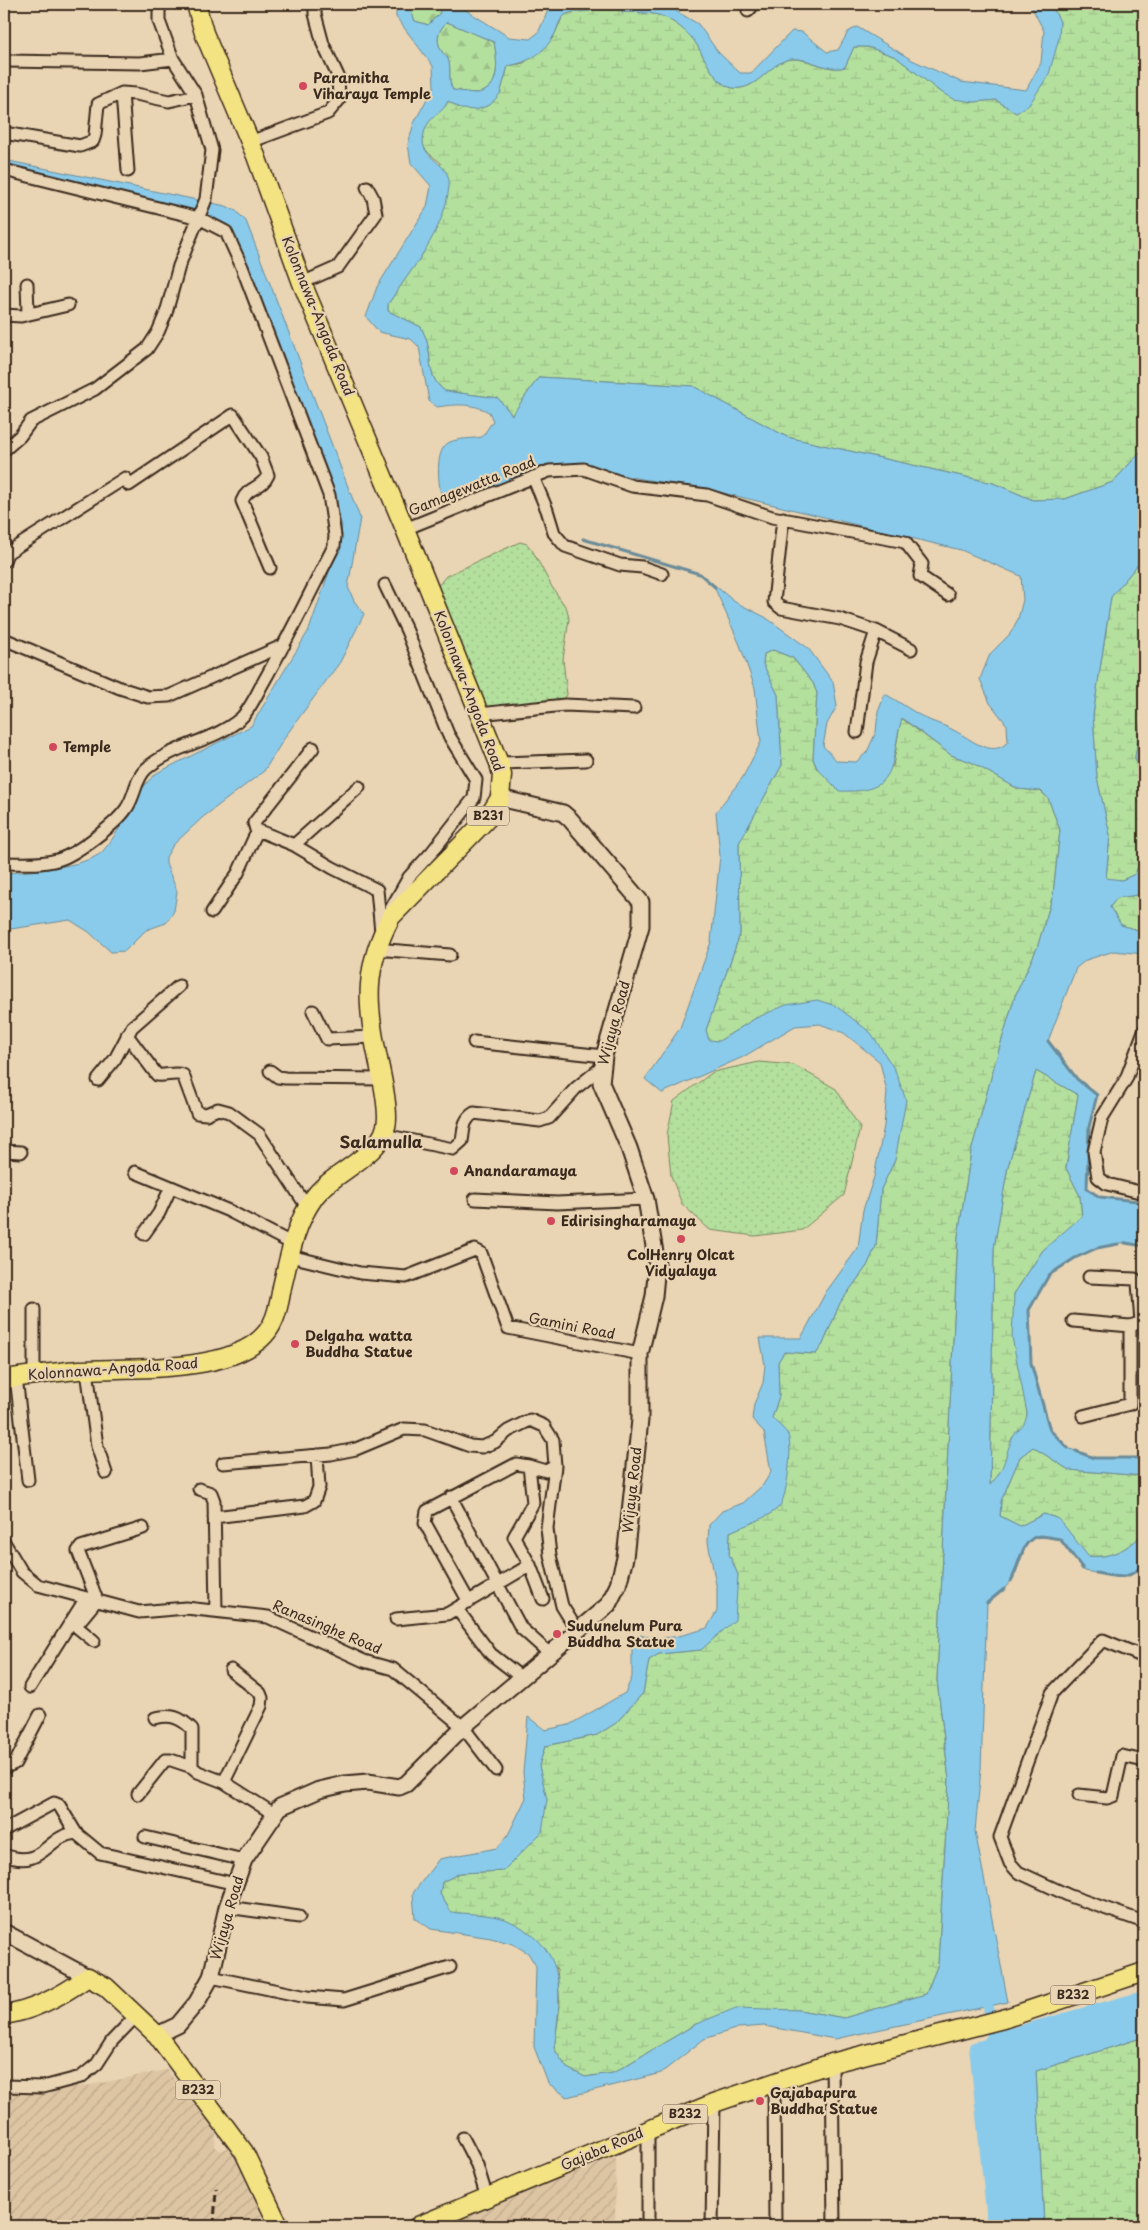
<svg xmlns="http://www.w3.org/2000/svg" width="1148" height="2230" font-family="'Playpen Sans',sans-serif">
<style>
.industrial{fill:url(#industrial-furrows)}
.forest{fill:url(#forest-firs);stroke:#78855e}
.wetland{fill:url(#wetland-marsh);stroke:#78855e}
.park{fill:url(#park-dots);stroke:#78855e}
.water{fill:#8acbeb;stroke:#6a8b99;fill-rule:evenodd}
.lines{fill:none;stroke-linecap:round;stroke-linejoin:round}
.stream{stroke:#6a8b99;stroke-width:3}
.canal{stroke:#8acbeb;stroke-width:10}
.river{stroke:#8acbeb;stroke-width:18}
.street-casing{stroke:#3b2a1e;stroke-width:15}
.secondary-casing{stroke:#3b2a1e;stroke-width:19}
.primary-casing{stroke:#3b2a1e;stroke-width:21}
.street{stroke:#e9d4b3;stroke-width:11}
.secondary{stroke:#e9d4b3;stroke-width:15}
.primary{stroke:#f4e382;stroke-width:18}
.rail{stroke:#3b2a1e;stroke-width:3;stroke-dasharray:8 4;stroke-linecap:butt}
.poi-dot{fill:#d1495b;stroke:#e9d4b3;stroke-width:2}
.labels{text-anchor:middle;stroke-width:4.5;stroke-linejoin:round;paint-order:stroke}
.shield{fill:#e9d4b3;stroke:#6f5d4b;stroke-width:1}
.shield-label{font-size:12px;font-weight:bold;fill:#3b2a1e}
.poi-label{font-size:14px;font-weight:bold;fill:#3b2a1e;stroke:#e9d4b3;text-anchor:start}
.street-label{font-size:14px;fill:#3b2a1e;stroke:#e9d4b3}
.quarter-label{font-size:16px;font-weight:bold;fill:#3b2a1e;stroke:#e9d4b3}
</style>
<defs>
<pattern id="industrial-furrows" width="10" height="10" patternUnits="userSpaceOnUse" patternTransform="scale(1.25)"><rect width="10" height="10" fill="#ddc5a3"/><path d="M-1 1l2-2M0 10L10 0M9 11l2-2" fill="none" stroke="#bfa98c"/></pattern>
<pattern id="forest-firs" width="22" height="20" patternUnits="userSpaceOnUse" patternTransform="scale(1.25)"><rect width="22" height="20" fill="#b4e09e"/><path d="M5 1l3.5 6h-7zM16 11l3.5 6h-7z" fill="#9cc088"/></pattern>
<pattern id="wetland-marsh" width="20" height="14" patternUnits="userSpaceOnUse" patternTransform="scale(1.25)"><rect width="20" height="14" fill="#b4e09e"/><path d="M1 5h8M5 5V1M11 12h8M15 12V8" fill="none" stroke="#9cc088"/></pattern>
<pattern id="park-dots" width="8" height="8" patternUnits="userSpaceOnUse" patternTransform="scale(1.25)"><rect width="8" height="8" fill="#b4e09e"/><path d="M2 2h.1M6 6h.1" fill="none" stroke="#9cc088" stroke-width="1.8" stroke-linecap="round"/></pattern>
</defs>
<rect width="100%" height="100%" fill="#e9d4b3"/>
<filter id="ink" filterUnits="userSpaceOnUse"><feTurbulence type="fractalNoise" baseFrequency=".02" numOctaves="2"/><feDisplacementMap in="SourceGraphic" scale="10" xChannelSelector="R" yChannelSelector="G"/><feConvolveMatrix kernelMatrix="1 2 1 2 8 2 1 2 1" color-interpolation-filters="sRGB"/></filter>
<g filter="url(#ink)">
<path class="industrial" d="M167 2070 216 2130 215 2147 222 2151 228 2147 250 2179 264 2226H4V2089L86 2086Z
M616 2156 615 2226H436Z"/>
<path class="forest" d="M408 4H442L439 14 429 25 415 21Z
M447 22 494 42C497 59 502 90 477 93 469 93 460 91 453 90 447 80 452 69 448 59 447 56 442 53 441 50 435 39 439 29 447 22Z"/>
<path class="wetland" d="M596 4H618L622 12C638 13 659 11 673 22 681 27 691 35 695 42 706 58 716 92 741 88 760 85 769 65 786 60 806 55 827 73 845 67L854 47H868L896 57 939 91 974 102 996 100 1016 113 1029 105 1060 22 1051 4H1144V448L1113 482 1065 499 1033 500 993 483 787 437 693 386 539 377 512 415 498 398 445 391C427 378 432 361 427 342 426 337 423 332 421 327L388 311V304L424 252 441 163C436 159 430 155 426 150 418 141 426 121 434 115 441 109 445 109 448 101 472 116 478 108 500 94L508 66 524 63 553 38 562 18 567 13 590 11Z
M1144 557V705L1135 757 1144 802V852L1135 874 1122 880 1106 879 1110 835 1097 778 1093 715 1111 597Z
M773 650 793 658 813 683 817 693 813 759 817 769 893 766 901 718 951 755 971 762 1018 789 1040 791 1048 798 1060 830 1053 895 1037 948 1015 996 995 1063 971 1152 958 1237 937 1680 949 1780 938 1964 926 1994 844 2018 799 2010 696 2024 613 2073 585 2077 567 2068 554 2049 560 2006 557 1969 504 1919 451 1912 440 1894 442 1882 460 1873 503 1871 546 1799 539 1766 545 1746 597 1735 616 1723 643 1693 649 1660 659 1654 701 1650 738 1575 729 1554 730 1532 770 1513 788 1434 772 1418 779 1396 778 1362 784 1352 816 1354 823 1344 840 1303 867 1266 876 1246 881 1189 895 1160V1070L836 1006 756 1018 719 1041H709L706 1030 740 934 739 843 782 765 778 695 763 664 764 654Z
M1144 894V932L1121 925 1110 907 1117 898Z
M1036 1071 1078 1095 1066 1168 1080 1196 1082 1217 1043 1250 1014 1294 1027 1413 1026 1424 1012 1438 1004 1468 990 1486 994 1248 1008 1166Z
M1033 1447 1069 1470 1144 1476V1533C1128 1549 1111 1559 1087 1556L1059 1519 1044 1514 1020 1526 1000 1516 1001 1501 1020 1457Z
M1144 2037V2226H1044L1036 2071Z"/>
<path class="park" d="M520 542 527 544 532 550 552 587 567 609 569 619 563 659 567 695 563 700 487 709 484 706 437 587 446 576Z
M759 1062 794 1065 836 1089 860 1128 844 1195 802 1230 755 1236 710 1230 682 1204 671 1176 667 1135 674 1101 713 1072Z"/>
<path class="water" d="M396 4H408L415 21 428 25 439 14 442 4H463L464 9 509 37 530 39 538 33 551 4H596L590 11C583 12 573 11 567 14 558 18 558 30 553 37 543 54 527 63 508 66L500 94 490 105 476 110 461 109 448 101C441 117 427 114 423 138 423 141 423 146 425 149 432 162 451 167 449 186 445 231 412 268 388 304V311L421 327C423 332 426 337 427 342 432 361 427 378 445 391L498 398 512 415 539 377 693 386 787 437 993 483 1033 500 1065 499 1113 482 1144 448V557L1111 597 1093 715 1097 778 1110 835 1106 878 1122 880 1135 874 1144 852V894L1117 898 1110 907 1121 925 1144 932V954L1114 951 1086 960 1076 968 1048 1041 1077 1079 1097 1095 1089 1127 1087 1189 1100 1197 1137 1201 1144 1204V1246L1126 1242 1097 1248 1075 1258 1049 1275 1029 1310 1031 1363 1050 1430 1065 1447 1094 1458H1144V1476L1069 1470 1033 1447 1020 1457 1001 1501 1000 1516 1020 1526 1044 1514 1059 1519 1088 1556C1110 1559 1128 1549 1144 1533V1563C1126 1585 1109 1575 1085 1571L1060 1539C1021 1533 1029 1543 1016 1572 1010 1586 998 1594 987 1603L981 1769 975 1831 1008 2002 835 2039 764 2026 738 2028 704 2039 661 2073 567 2097 548 2083 534 2047 536 1966 528 1953 513 1944 491 1938 431 1929 415 1918 413 1893 439 1859 497 1848 508 1835 526 1798 523 1773 528 1717 545 1730 569 1725 625 1693 632 1677V1644L640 1635C665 1642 684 1635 707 1628L717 1611V1590L708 1542 709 1525 722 1511 743 1503 763 1485 771 1472 764 1432 752 1419 754 1404 763 1383 765 1365 760 1338H801L826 1292 858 1248 863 1210 874 1177 884 1126 887 1092 880 1062 844 1033 820 1024 795 1026 743 1057 662 1093 645 1079 680 1028 711 942 720 856 716 812 743 777 761 742 755 688 740 645 713 584 735 602 765 617 808 648 833 682 837 706 827 724 823 746 837 761 856 762 867 752 876 732 878 712 885 694C900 702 914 713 929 720 938 724 947 726 955 731 970 738 991 759 1008 742L1007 725 990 703 980 679 990 654 1010 634 1018 619 1023 600 1021 576 961 550 699 487C671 484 644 480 616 474 594 469 589 460 564 465 521 472 485 495 442 500 439 486 433 449 450 442 459 438 472 439 482 437L493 421 489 412C472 403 456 404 437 407L429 401 419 347 411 339 379 332 366 317 377 287 427 207 431 186 411 163 408 144 414 123 434 86 433 66 396 17ZM447 22 494 42C497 59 502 90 477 93 469 93 460 91 453 90 447 80 452 69 448 59 447 56 442 53 441 50 435 39 439 29 447 22ZM773 650 793 658 813 683 817 693 813 759 817 768 839 791C901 794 889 763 902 718L951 755 971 762 1018 789 1041 791 1048 798 1060 830 1053 895 1037 948 1015 996 995 1063 971 1152 958 1237 937 1680 949 1780 938 1964 926 1994 844 2018 799 2010 736 2008 696 2024 613 2073 585 2077 567 2068 554 2049C562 1991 568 1946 505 1919 491 1914 466 1914 451 1912L440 1894 442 1882 460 1873 503 1871 542 1832 547 1799 539 1766 545 1746 597 1735 616 1723 643 1693 649 1660 659 1654 701 1650 735 1620 738 1575 729 1554 730 1532C745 1525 767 1519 779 1507 787 1499 793 1446 788 1435 785 1429 777 1423 772 1418L779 1396 778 1362 784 1352 816 1354 823 1344 840 1303 867 1266 876 1246 881 1189 895 1160 906 1100 895 1070 871 1033 836 1006 817 1000 786 1005 756 1018 719 1041 709 1040 706 1030 740 934 739 843 782 765 778 695 763 664 764 654ZM1036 1071 1078 1095 1066 1168 1080 1196 1082 1216 1043 1250 1014 1294 1012 1337 1027 1413C1025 1430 1018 1427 1012 1439 1003 1460 1007 1466 990 1485L994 1248 1008 1166Z
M618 4H654L671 8 698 24 718 52 740 73H751L792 31 802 32 827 52 838 50 848 32 857 27 912 60 961 82 1026 90 1041 63 1044 31 1030 4H1051L1060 22 1059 38 1049 74 1029 105 1016 113 996 100 974 102 953 99 939 91 896 57 868 47H854L845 67C826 73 806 54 786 60 769 66 759 85 741 88 716 92 706 58 695 42 690 35 681 27 673 22 659 11 638 13 622 12Z
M4 160 226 206 236 211 246 221 360 518 348 587 354 601 364 614 340 662 287 734 264 771 203 817 173 845 166 857V864L177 891 174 911 166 923 146 930 125 951 111 952 89 932 70 920 4 930V873C26 872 86 867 102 852 109 845 121 826 126 817 135 800 142 785 157 773L251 726 309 630 338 546 342 526 323 469 235 239 226 224 180 208 4 169Z
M1144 705V802L1135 757Z
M1144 2000V2037L1036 2071 1044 2226H991V2211L974 2047Z"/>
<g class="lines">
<path class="stream" d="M583 539 700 574 715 587
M1048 1041 1077 1079 1097 1095 1089 1127 1087 1189 1100 1197 1137 1201 1144 1204
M1125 1243 1144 1246
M1068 1448 1050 1430 1031 1363 1029 1310 1049 1275 1075 1258 1097 1248 1118 1244
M1076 1451 1094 1458H1144
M1096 1573C1117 1577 1129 1582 1144 1563
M1011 1581C1019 1568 1021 1537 1040 1536 1046 1536 1053 1538 1060 1539L1083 1569
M987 1603 1004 1589"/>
<path class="canal" d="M982 1997 988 2007 993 2042 974 2047 991 2211V2226"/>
<path class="river" d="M993 2042 1144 2000"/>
<g class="street-casing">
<path id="street" d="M748 11 754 4
M4 61 140 63 173 59
M122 93 128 171
M4 133 80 146 93 141 95 135 98 104 122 93 136 94 169 101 196 95
M250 142 328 113 339 100 338 76 323 44 315 14V4
M4 170 199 218 226 232 242 267 329 495 335 536 334 546C311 591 289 637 264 681 257 693 250 710 240 719 213 742 172 745 146 769 135 779 135 797 126 809 116 824 74 856 57 860 40 865 21 863 4 863
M302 283 338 267 376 214 373 198 367 187
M27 284 28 313
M4 315 21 316 68 305
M4 450 20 436 31 421 95 389 147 349 158 332 166 313 179 266 206 199 212 150 196 95 173 59 159 21V10L162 4
M533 477 547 510 554 533 565 546 620 565 642 567 662 574
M783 518 774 602 781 608 840 619 876 631 911 649
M405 529 549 471 584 469 632 486 707 495 772 517 905 542 922 564 920 576 948 595
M4 561 7 553 125 478 129 485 233 415 261 457 268 475C262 489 248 486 242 501L270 568
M385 585 407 631 448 734 476 780 474 798 432 852 409 877 388 914
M4 639 120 688 148 697 169 696 284 645
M479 714 565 705 634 708
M857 732 866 662 876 631
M499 763 586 760
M257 833 254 823 313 748
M294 845 359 787
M212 912 238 873 254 838 257 833 262 832 294 845 333 868 377 890 381 932
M375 949 450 955
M313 1011 327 1039 373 1037
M1144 1031 1126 1079 1102 1118 1094 1152 1098 1177 1107 1184 1144 1193
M127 1035 157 1075C167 1076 174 1072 183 1075L197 1113 206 1114 218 1109 229 1112 259 1134 307 1207
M474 1042 604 1056
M270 1071 278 1077 285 1078 382 1079
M98 1080 115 1059 132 1027 179 986
M384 1135 453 1149 462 1141C464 1129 463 1120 474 1113L540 1121 549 1118 576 1088 602 1067
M4 1151 21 1152
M135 1172 229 1211 293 1244
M475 1199 557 1203 646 1199
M144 1234 159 1213 171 1187
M290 1256 360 1273 406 1277 475 1250 481 1253 508 1328 640 1354
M1089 1277 1135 1279 1138 1283 1141 1322
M1073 1321 1130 1326 1136 1324
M87 1370 97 1446 106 1473
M34 1375V1309
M16 1377 28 1480
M1083 1416 1130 1404V1326
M223 1463 331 1454 356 1449 404 1429 425 1430 470 1446 482 1447 495 1442 508 1431 530 1420 544 1426 553 1440 555 1466 547 1528 550 1555 562 1606 577 1630
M529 1466 546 1471 555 1466
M199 1489 211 1493 214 1501 216 1610
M451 1497 521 1628 550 1654
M214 1517 305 1506 314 1501 319 1487 317 1455
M4 1542 22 1572 38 1585 139 1612 186 1608 268 1617 364 1661 393 1669 463 1727 496 1770
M469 1602 425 1523 427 1511 516 1464 529 1466 533 1503 514 1537 530 1565 543 1599
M457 1609 491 1654 522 1678
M396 1619 447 1614 530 1565
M94 1641 77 1627 78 1623 97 1600 78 1551 81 1547 143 1528
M1144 1657 1103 1640 1052 1693 1000 1837 1010 1863 1018 1872 1070 1896 1144 1922
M30 1687 86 1598
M155 1718C171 1714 180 1717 192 1729V1767L198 1772 224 1782 274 1814
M4 1768 15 1763 40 1715
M224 1782 261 1706 262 1698 260 1693 231 1670
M138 1794 165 1760H171L192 1767
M1079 1795 1107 1798 1113 1796 1122 1756 1144 1761
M4 1830 54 1803 59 1805 76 1833
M145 1837 244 1860
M4 1855C44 1870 45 1836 76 1833L100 1853 236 1884
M227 1907 299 1917
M211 1977 307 1997 344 2000 450 1967
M832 2063 834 2226
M774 2083 775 2226
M4 2086 43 2087 81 2077 97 2064 112 2041 137 2015
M463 2138 477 2165 487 2198
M648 2226V2129
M712 2226 714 2103"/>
</g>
<g class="secondary-casing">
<path id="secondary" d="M4 1932 88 1977
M157 2035 178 2025 197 2002 211 1977 227 1907 244 1860 280 1807 319 1790 345 1784 368 1782 399 1787 406 1784 463 1727 608 1605 618 1585 625 1558 640 1420V1354L654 1296 657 1264 646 1199 629 1148 601 1083 604 1056 641 926V902L570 819 563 813 500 798"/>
</g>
<g class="primary-casing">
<path id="primary" d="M4 1379C29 1376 54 1372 79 1370 129 1367 246 1376 272 1324 278 1313 280 1299 282 1287 289 1258 295 1224 313 1199 331 1171 387 1156 387 1118 387 1098 382 1078 378 1059 366 1004 364 967 391 917L487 819 500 798 502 775 499 763 405 529 302 283 256 156 204 33 196 4
M4 2015C33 2011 64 1994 88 1977L106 1987 157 2035 244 2152 279 2226
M418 2226 714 2103 832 2063 1003 2019 1144 1972"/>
</g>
<use href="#street" class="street"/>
<use href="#secondary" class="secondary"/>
<use href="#primary" class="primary"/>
<path class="rail" d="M214 2226 216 2188"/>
</g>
</g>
<g class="poi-dot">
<circle cx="303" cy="86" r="5"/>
<circle cx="53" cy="747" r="5"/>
<circle cx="454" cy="1171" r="5"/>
<circle cx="551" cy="1221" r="5"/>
<circle cx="681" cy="1239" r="5"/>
<circle cx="295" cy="1344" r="5"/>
<circle cx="557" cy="1634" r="5"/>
<circle cx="760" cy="2101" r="5"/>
</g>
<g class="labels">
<g class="shield">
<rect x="467" y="806.5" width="42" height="19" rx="4"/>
<rect x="1050.5" y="1985.5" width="45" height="19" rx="4"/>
<rect x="175.5" y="2080.5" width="45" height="19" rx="4"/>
<rect x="662.5" y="2104.5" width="45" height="19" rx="4"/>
</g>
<g class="shield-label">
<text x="488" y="820">B231</text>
<text x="1073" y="1999">B232</text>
<text x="198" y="2094">B232</text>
<text x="685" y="2118">B232</text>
</g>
<g class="poi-label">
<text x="313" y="83">Paramitha<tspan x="313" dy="16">Viharaya Temple</tspan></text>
<text x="63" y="752">Temple</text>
<text x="464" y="1176">Anandaramaya</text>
<text x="561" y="1226">Edirisingharamaya</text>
<text x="681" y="1260" text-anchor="middle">ColHenry Olcat<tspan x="681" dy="16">Vidyalaya</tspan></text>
<text x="305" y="1341">Delgaha watta<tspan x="305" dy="16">Buddha Statue</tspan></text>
<text x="567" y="1631">Sudunelum Pura<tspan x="567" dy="16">Buddha Statue</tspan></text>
<text x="770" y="2098">Gajabapura<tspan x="770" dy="16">Buddha Statue</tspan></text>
</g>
<g class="street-label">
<text transform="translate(318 316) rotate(68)" y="5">Kolonnawa-Angoda Road</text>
<text transform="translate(472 486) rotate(-22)" y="5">Gamagewatta Road</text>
<text transform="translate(469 691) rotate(69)" y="5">Kolonnawa-Angoda Road</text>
<text transform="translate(614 1023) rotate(-75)" y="5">Wijaya Road</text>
<text transform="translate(572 1326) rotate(11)" y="5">Gamini Road</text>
<text transform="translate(113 1369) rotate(-4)" y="5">Kolonnawa-Angoda Road</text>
<text transform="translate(632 1490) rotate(-84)" y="5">Wijaya Road</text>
<text transform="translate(327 1627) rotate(23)" y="5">Ranasinghe Road</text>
<text transform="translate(227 1918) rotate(-74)" y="5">Wijaya Road</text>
<text transform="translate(602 2149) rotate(-23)" y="5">Gajaba Road</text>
</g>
<g class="quarter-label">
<text x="381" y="1148">Salamulla</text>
</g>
</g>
<rect width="1148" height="2230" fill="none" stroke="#e9d4b3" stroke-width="20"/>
<rect x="10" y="10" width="1128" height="2210" fill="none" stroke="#3b2a1e" stroke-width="2" filter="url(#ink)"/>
</svg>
